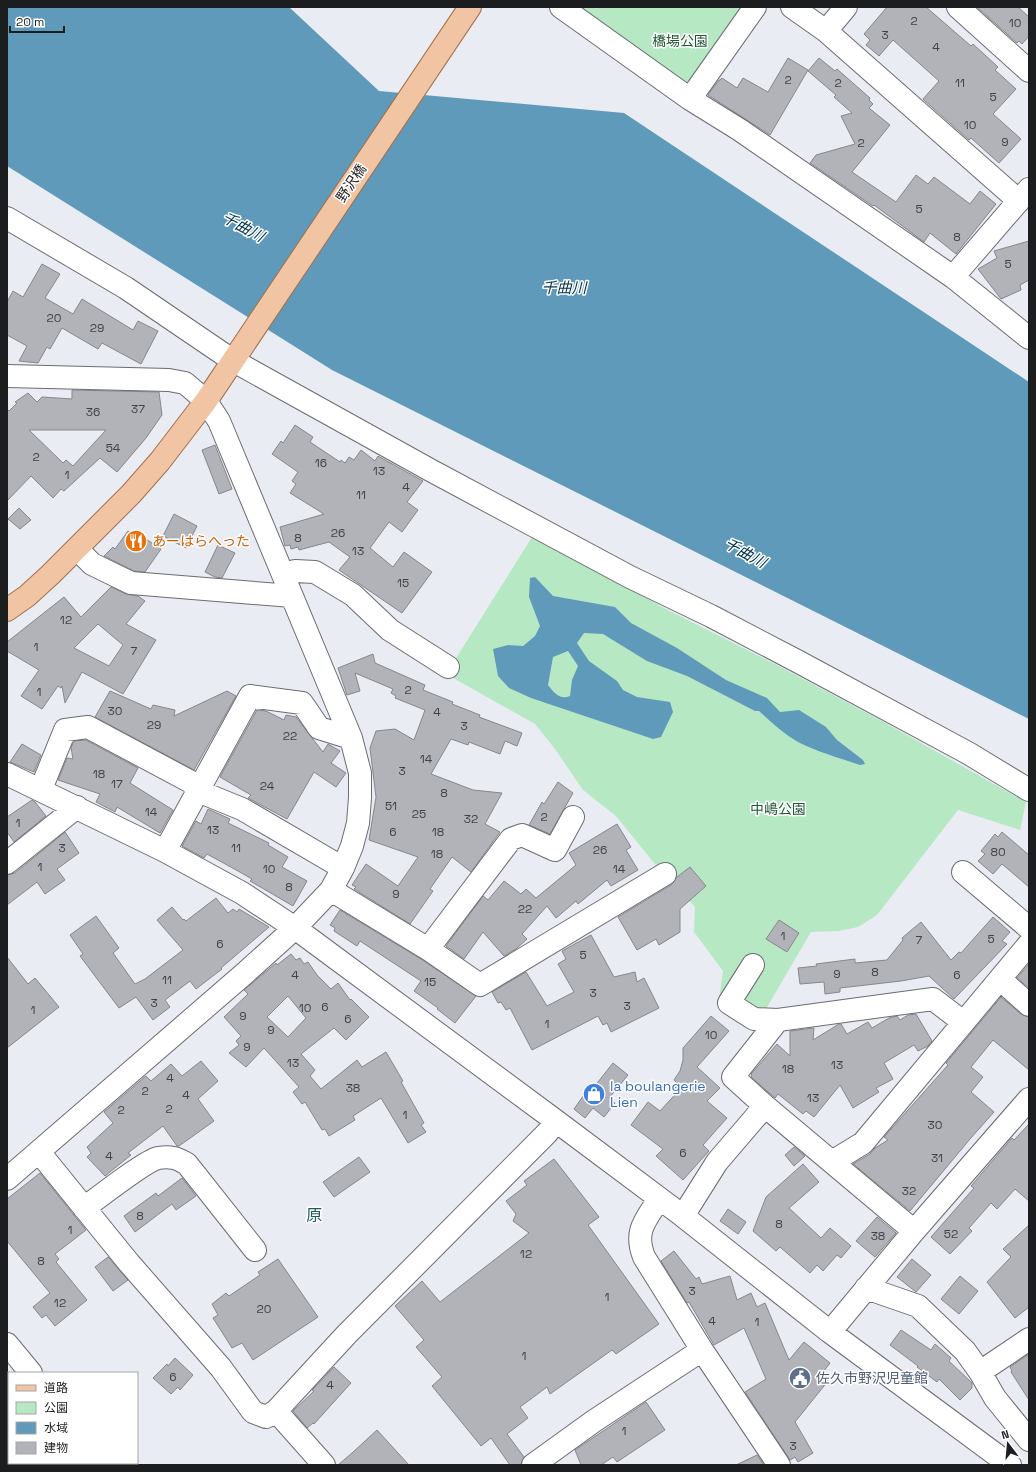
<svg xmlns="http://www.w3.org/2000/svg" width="1036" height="1472" font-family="'Space Grotesk','Noto Sans JP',sans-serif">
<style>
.green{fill:#b7e8c4}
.water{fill:#609abb;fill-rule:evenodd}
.building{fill:#b1b3b9;stroke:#85878d;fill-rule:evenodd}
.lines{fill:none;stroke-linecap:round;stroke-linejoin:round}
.minor-casing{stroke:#6b6c72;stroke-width:24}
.major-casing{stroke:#a1704c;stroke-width:24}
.minor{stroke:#fff;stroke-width:22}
.major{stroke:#f1c4a3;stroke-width:22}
.labels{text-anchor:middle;stroke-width:3;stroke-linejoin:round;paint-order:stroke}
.number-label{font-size:12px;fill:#414246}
.park-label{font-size:14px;fill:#1d5733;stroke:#fff}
.street-label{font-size:14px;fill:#1c1d1f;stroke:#fff}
.food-label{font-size:14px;fill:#c56008;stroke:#fff;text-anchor:start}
.shop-label{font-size:14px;fill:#366cbe;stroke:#fff;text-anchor:start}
.service-label{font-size:14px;fill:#4e5e75;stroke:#fff;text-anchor:start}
.water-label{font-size:15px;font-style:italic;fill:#003249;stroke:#fff}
.quarter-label{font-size:16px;fill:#205b5b;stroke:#fff}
</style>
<rect width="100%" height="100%" fill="#eaecf3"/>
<path class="green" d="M575 7H746L695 80 681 84Z
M534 534 662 607 773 663 880 720 1026 802 1020 830 958 810 877 915 858 927 839 931 811 932 756 1026 718 1005 723 971 694 932 695 907 654 863 616 816 583 790 555 749 535 724 446 674Z"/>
<path class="water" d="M7 7H289L379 91 624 113 1029 382V719L332 370 7 166Z
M535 577 553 596 615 607 631 623 677 648 726 680 767 698 780 712 799 710 826 727 837 740 863 760 865 764 860 765C839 758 818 752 798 742 784 734 771 722 759 711H755L687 676 647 661 603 634 584 633 577 643 589 661 617 681 623 690 637 697 670 702 673 712 661 737 653 739 531 698 509 688 498 676 493 649 508 645 523 646 535 636 540 626 529 597 530 578ZM568 651 578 666 572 680 570 696C560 700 554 693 548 685L553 657Z"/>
<path class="building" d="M887 7H926L971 46 973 44 998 67 995 70 1016 89 993 114 1021 139 999 163 971 138 969 140 923 99 939 81 893 40 879 56 866 45 870 40 864 34Z
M977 7H1018L1029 17V36L1022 44 1019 41 1017 43Z
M788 58 808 70 770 135 708 95 719 80H720L722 78 737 88 743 78 768 92Z
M819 58 835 71 837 69 870 98 869 100 873 104 869 108 890 125 852 172 896 202 916 175 928 184 934 177 970 204 980 191 996 204 956 254 930 233 924 242 874 205 873 206 810 163 816 155 855 144 841 116 852 113 834 97 836 95 808 71Z
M1029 241V280L1020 285 1021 290 1001 299 978 269 997 258 994 251Z
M42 264 60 274 45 298 73 314 82 299 133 330 138 321 158 331 141 364 102 343 98 349 62 328 50 349 47 347 38 363 19 361 27 346 7 335V302L13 291 23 297Z
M72 390 159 392 162 415 146 438 117 472 100 458 64 491 61 489 53 498 31 476 7 501V409L9 411 17 403 15 402 28 393 37 402 42 397 72 399ZM29 430H106L73 466 66 460 63 463Z
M295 425 313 437 310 442 340 462 341 460 345 463 349 457 354 460 361 450 375 461 378 456 423 481 407 502 418 510 402 532 389 522 370 548 393 567 404 552 432 572 402 613 339 570 350 557 329 542 299 550 298 547 291 549 290 545 285 546 280 527 324 514 290 493 296 484 292 481 298 472 272 454 281 441 283 443Z
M215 445 232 489 219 494 202 450Z
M19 508 31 520 20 529 8 519Z
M174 514 197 526 186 548 163 536Z
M128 531 135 536 137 533 161 549 145 572 134 571 104 556 113 547 115 549Z
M218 545 235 553 222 578 215 577 205 572Z
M111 587 126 594 138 596 145 601 126 624 156 640 123 694 82 672 65 703 62 686 61 688 58 686 42 709 21 696 39 670 7 651V642L64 597 81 617ZM98 624 123 645 109 666 74 648Z
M373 654 375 663 425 685 423 690 453 702 452 704 480 715 479 717 522 733 517 746 505 741 500 754 469 742 468 745 451 739 431 774 473 790 502 793 485 824 500 832 471 872 452 857 430 889 433 891 410 924 354 889 356 887 352 885 366 864 398 886 418 857 369 840 376 797 370 748 376 731 395 729 414 740 425 710 395 698 396 696 391 693 393 689 355 673 360 691 347 695 338 668Z
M110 691 151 709 153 705 175 710 174 716 227 691 236 696 194 770 95 717Z
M257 710 266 711 284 720 286 715 296 717 323 752 328 744 340 751 331 763 346 773 336 787 314 772 287 819 248 798 251 795 220 777Z
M86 740 138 768 130 783 173 810 160 833 117 807 115 812 96 802 100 794 58 780 67 758 73 759 71 748 74 741Z
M22 744 41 755 34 772 10 762Z
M558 782 573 793 550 834 529 825 542 802 544 804Z
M32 800 35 802 46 816 14 842 7 832V817Z
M208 809 230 819 228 823 269 843 268 845 288 857 282 867 307 881 293 906 250 881 252 879 238 871 207 854 204 858 182 846 196 821 201 824Z
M617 824 631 847 626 850 638 870 611 886 607 880 578 904 576 901 556 918 547 906 522 934 527 939 516 949 504 956 483 932 464 959 446 946 483 896 488 900 504 881 521 894 526 889 536 898 576 865 569 853Z
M65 832 79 853 57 869 65 880 45 894 37 882 7 905V875L15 873Z
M1002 832 1029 855V887L1002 864 993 874 978 861 985 854 981 851 995 834 998 837Z
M690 867 706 886 680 909V932L659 945 656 939 637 950 618 917 671 885 677 877Z
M216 898 228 913 233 909 237 912 239 909 269 927 221 968 222 969 196 989 190 981 165 1000 170 1007 153 1020 136 997 119 1008 80 956 83 954 70 935 96 916 119 948 113 953 135 984 145 979 183 950 157 920 172 907 183 920 184 919 186 921Z
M340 910 421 959 476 996 455 1023 437 1009 438 1008 414 991 421 981 360 941 357 946 334 931 335 928 330 925Z
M993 917 1010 932 1002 941 1007 944 954 999 929 976 901 981 840 988V992L825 994 824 982 800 984 798 968 817 966 816 964 855 959V963L887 960 903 940 902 938 921 922 951 960 959 952 961 953Z
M779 920 799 933 787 952 766 939Z
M591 935 614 977 635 972 637 982 644 978 659 1008 611 1032 607 1023 603 1025 598 1016 532 1050 510 1008 506 1010 501 1002 498 1003 492 992 526 972 547 1006 574 992 558 964 566 959 562 951Z
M291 954 296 960 300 958 304 964 308 962 317 975 331 989 338 983 350 1000 351 999 369 1017 346 1040 334 1028 301 1054 315 1070 310 1076 321 1089 357 1060 362 1067 386 1052 403 1081 401 1082 424 1123 421 1125 426 1132 408 1143 381 1098 353 1116 355 1120 329 1136 325 1129 322 1130 305 1102 302 1104 293 1092 299 1087 264 1048 246 1067 229 1053 239 1045 236 1041 241 1036 224 1017 248 994 244 990 276 963 277 965ZM288 996 306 1018 288 1037 267 1017Z
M7 957 28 984 35 978 59 1007 7 1048Z
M1029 964V988L1017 978Z
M1001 997 1021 1014 1029 1017V1070L993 1040 971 1067 983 1077 971 1092 994 1112 970 1139 910 1211 853 1164 870 1154 875 1148 888 1140 884 1137 948 1065 946 1063Z
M916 1014 932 1041 928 1046 918 1051 914 1045 884 1063 893 1079 876 1088 879 1092 853 1108 840 1085 814 1117 806 1111 803 1114 778 1094 775 1098 751 1077 752 1075 751 1074 777 1044 790 1056V1031L814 1028 813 1040 839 1024H841L847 1034 868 1022 872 1028 889 1018 897 1016 900 1020 908 1015Z
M711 1016 729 1031 697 1067 720 1088 707 1101 727 1118 703 1145 709 1151 683 1180 656 1156 663 1149 631 1125 648 1102 660 1111 682 1087 680 1086 673 1095 677 1083 674 1080 680 1071 683 1060V1048Z
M201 1061 218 1081 198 1099 214 1121 179 1146H177L163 1126 128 1153 131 1155 105 1176 87 1157 91 1153 87 1147 113 1123 104 1112 146 1076 151 1081 171 1064 182 1076Z
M613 1063 628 1075 609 1098 615 1103 604 1117 593 1108 585 1118 574 1109 591 1085 594 1087Z
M1029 1124V1201L1015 1189 997 1209 991 1203 969 1228 972 1231 950 1254 931 1237 974 1188 971 1186 1012 1138 1014 1140Z
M794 1147 805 1156 794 1166 785 1155Z
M359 1157 370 1172 334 1197 323 1182Z
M554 1159 599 1217 588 1225 659 1324 616 1354 612 1350 550 1394 547 1387 520 1407 528 1418 507 1434 524 1457 521 1465H510L491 1438 481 1446 432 1386 442 1377 416 1347 424 1340 395 1306 422 1281 440 1302 529 1233 513 1221 516 1214 506 1201 527 1185 524 1181Z
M803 1164 819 1182 789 1208 821 1238 830 1228 851 1246 841 1258 837 1255 823 1271 817 1265 810 1273 780 1247 776 1251 753 1231 766 1197Z
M40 1173 86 1230 55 1254 59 1259 56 1262 87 1300 55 1326 46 1315 42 1318 33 1307 50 1293 7 1241V1199Z
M182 1178 196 1196 176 1210 172 1204 135 1232 124 1216 156 1193 158 1196Z
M728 1209 746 1222 738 1234 720 1221Z
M877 1217 896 1233 875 1257 856 1241Z
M1029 1225V1307L1015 1318 987 1282 1011 1257 1003 1249Z
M674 1251 696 1279 699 1277 702 1284 730 1276 737 1300 751 1293 757 1307 765 1303 789 1360 804 1342 830 1363 821 1375 828 1381 795 1422 813 1453 798 1462 795 1457 790 1460 745 1392 766 1379 744 1328 714 1345 689 1302 687 1303 661 1261Z
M108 1257 128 1280 113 1291 95 1267Z
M278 1259 318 1317 253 1360 242 1343 232 1348 213 1318 218 1315 212 1304 226 1293 229 1296 260 1275 258 1272Z
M912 1259 931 1275 916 1292 897 1277Z
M960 1276 978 1291 959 1314 941 1299Z
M901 1330 931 1350 935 1344 951 1358 949 1361 972 1383V1388L960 1400 939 1379 937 1382 917 1367 918 1366 890 1345Z
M1029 1354V1400L1011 1372 1012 1371 1010 1367Z
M175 1358 193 1375 180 1390 178 1387 171 1394 153 1378 167 1364 168 1366Z
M334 1367 351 1383 314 1424 313 1423 307 1428 293 1411 314 1391 312 1390Z
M646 1402 665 1430 617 1462 613 1457 601 1465H581L575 1450Z
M377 1430 409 1465H338L352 1453Z
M757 1455 764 1465H736Z"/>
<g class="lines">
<g class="minor-casing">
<path id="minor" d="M561 7 690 99 740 130 953 277 1029 338
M792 7 826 31 1019 201
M958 7 1029 71
M826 31 846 7
M690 99 755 7
M7 218 126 288 232 360 432 471 630 577 711 616 797 661 968 753 1029 790
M953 277 1029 189
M7 376 169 380 185 383 206 401 219 421 351 738 360 773V798L358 823 352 846 343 868 331 890 295 928 244 974 7 1179
M77 549 92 564 131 583 292 596
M283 575 295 571 315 572 353 595 390 630 448 667
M7 774 165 851 242 893 295 928 556 1121 683 1216 830 1332 1010 1465
M41 789 65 730 88 727 191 782 198 791 242 809 343 868
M165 851 250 696 302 703 319 728 351 738
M7 863 77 807
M963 872 1029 928
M331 890 428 949 480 985 665 874
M428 949 511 839 522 835 555 850 573 817
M753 965 729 1003 754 1019 778 1020
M1000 979 1029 1005
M39 1152 129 1263 221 1368 253 1412 266 1417 276 1411 324 1465
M832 1162 863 1143 1029 944
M659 1199C645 1221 634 1231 644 1257L702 1350 779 1465
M84 1208C98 1198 145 1161 158 1158 171 1156 177 1158 187 1164L255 1250
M683 1216 717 1162 765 1106
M914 1231 765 1106 733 1077 778 1020 933 999 963 1022
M866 1288 918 1306 965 1351 980 1372 995 1398 1029 1440
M830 1332 914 1231 1029 1099
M7 1344 31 1373
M980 1372 1029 1339
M276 1411 346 1335 547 1133 556 1121
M107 1463 108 1465
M533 1465 594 1421 702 1350"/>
</g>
<g class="major-casing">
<path id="major" d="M7 610 27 596 50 575 131 494 160 461 206 401 470 7"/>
</g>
<use href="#minor" class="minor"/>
<use href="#major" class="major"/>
</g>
<defs>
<g id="restaurant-disc" transform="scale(1.15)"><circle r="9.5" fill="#e8710a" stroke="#fff"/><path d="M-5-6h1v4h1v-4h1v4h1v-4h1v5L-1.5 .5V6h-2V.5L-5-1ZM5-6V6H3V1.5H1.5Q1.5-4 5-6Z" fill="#fff"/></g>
<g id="shop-disc" transform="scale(1.15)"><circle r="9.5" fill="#3f7fe0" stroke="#fff"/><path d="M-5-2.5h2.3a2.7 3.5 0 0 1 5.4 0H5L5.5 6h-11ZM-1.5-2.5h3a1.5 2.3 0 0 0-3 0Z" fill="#fff"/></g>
<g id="civic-disc" transform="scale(1.15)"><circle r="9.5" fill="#5c6f8a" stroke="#fff"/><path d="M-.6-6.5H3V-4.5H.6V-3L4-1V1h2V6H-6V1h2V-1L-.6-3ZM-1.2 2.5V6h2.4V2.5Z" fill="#fff"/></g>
</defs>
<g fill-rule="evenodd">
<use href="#restaurant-disc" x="136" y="541"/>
<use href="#shop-disc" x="594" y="1094"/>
<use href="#civic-disc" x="800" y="1378"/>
</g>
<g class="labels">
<g class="number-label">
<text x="914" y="25">2</text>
<text x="1015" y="27">10</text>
<text x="885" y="39">3</text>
<text x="936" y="51">4</text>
<text x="788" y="84">2</text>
<text x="838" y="87">2</text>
<text x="960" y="87">11</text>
<text x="993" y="101">5</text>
<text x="970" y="129">10</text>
<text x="1005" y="146">9</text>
<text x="861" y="147">2</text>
<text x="919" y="213">5</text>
<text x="957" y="241">8</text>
<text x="1008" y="268">5</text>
<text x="54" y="322">20</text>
<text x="97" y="332">29</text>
<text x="138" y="413">37</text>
<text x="93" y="416">36</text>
<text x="113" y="452">54</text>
<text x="36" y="461">2</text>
<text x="321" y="467">16</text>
<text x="379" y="475">13</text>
<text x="67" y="479">1</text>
<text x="406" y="491">4</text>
<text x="361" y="499">11</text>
<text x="338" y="537">26</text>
<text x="298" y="542">8</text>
<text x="358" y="555">13</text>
<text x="403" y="587">15</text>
<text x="66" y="624">12</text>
<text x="36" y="651">1</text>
<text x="134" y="655">7</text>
<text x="408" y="694">2</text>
<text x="39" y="696">1</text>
<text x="115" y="715">30</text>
<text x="437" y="716">4</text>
<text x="154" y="729">29</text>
<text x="464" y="730">3</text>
<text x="290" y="740">22</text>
<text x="426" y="763">14</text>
<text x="402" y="775">3</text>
<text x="99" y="778">18</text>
<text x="117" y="788">17</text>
<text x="267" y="790">24</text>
<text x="444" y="797">8</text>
<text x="391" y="810">51</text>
<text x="151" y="816">14</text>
<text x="419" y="818">25</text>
<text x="544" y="821">2</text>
<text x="471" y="823">32</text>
<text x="18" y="827">1</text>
<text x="213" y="834">13</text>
<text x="393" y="836">6</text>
<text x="438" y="836">18</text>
<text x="62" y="852">3</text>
<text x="236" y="852">11</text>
<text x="600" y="854">26</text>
<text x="998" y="856">80</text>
<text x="437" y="858">18</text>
<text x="40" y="871">1</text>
<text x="269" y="873">10</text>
<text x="619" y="873">14</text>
<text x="289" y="891">8</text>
<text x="396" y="898">9</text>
<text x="525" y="913">22</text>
<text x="783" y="940">1</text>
<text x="991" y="943">5</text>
<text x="919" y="944">7</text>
<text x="220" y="948">6</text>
<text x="583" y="959">5</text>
<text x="875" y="976">8</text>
<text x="837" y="978">9</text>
<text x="295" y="979">4</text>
<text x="957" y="979">6</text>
<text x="167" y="984">11</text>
<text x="430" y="986">15</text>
<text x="593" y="997">3</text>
<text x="154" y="1007">3</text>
<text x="627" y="1010">3</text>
<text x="325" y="1011">6</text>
<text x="305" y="1012">10</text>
<text x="33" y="1014">1</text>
<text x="243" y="1020">9</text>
<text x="348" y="1023">6</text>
<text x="547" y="1028">1</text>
<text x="271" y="1034">9</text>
<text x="711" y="1039">10</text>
<text x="247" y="1051">9</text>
<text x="293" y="1067">13</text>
<text x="837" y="1069">13</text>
<text x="788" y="1073">18</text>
<text x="170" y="1082">4</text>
<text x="353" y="1092">38</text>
<text x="145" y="1095">2</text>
<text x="186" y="1099">4</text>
<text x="813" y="1102">13</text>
<text x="169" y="1113">2</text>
<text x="121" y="1114">2</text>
<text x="405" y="1119">1</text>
<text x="935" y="1129">30</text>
<text x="683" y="1157">6</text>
<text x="109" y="1160">4</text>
<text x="937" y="1162">31</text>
<text x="909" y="1195">32</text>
<text x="140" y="1220">8</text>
<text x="779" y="1228">8</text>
<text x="70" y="1234">1</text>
<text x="951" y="1238">52</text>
<text x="878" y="1240">38</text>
<text x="526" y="1258">12</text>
<text x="41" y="1265">8</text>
<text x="692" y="1295">3</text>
<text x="607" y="1301">1</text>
<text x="60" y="1307">12</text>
<text x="264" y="1313">20</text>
<text x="712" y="1325">4</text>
<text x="757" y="1326">1</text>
<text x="524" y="1360">1</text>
<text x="173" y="1381">6</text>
<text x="330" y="1389">4</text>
<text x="624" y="1435">1</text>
<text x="793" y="1450">3</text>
</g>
<g class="park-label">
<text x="680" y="46">橋場公園</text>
<text x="778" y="814">中嶋公園</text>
</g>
<g class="street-label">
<text transform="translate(351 183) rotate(-56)" y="5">野沢橋</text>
</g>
<g class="food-label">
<text x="152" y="546">あーはらへった</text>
</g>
<g class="shop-label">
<text x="610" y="1091">la boulangerie<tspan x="610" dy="16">Lien</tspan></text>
</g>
<g class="service-label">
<text x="816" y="1383">佐久市野沢児童館</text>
</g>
<g class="water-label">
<text transform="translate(243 227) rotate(28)" y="5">千曲川</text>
<text x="564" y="293">千曲川</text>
<text transform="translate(745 553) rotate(29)" y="5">千曲川</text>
</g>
<g class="quarter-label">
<text x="314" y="1221">原</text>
</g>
</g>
<rect width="1036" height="1472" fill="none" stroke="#1c1d1f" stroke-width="16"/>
<rect x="8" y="1372" width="130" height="92" fill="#ffffff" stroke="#a4a5a5"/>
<rect x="16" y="1385" width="20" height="6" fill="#f1c4a3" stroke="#a4a5a5"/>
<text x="44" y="1392" font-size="12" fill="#1c1d1f">道路</text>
<rect x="16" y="1402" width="20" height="12" fill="#b7e8c4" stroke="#a4a5a5"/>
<text x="44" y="1412" font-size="12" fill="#1c1d1f">公園</text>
<rect x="16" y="1422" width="20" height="12" fill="#609abb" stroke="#a4a5a5"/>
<text x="44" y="1432" font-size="12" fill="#1c1d1f">水域</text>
<rect x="16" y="1442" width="20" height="12" fill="#b1b3b9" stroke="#a4a5a5"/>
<text x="44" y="1452" font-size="12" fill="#1c1d1f">建物</text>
<g transform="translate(1008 1444) rotate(344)" stroke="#ffffff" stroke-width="3" paint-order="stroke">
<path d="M0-3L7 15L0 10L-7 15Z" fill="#1c1d1f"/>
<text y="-6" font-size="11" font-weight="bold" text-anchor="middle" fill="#1c1d1f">N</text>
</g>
<path d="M10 26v6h54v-6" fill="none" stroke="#1c1d1f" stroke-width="2"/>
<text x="16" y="26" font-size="12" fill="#1c1d1f" stroke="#ffffff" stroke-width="3" paint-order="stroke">20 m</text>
</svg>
